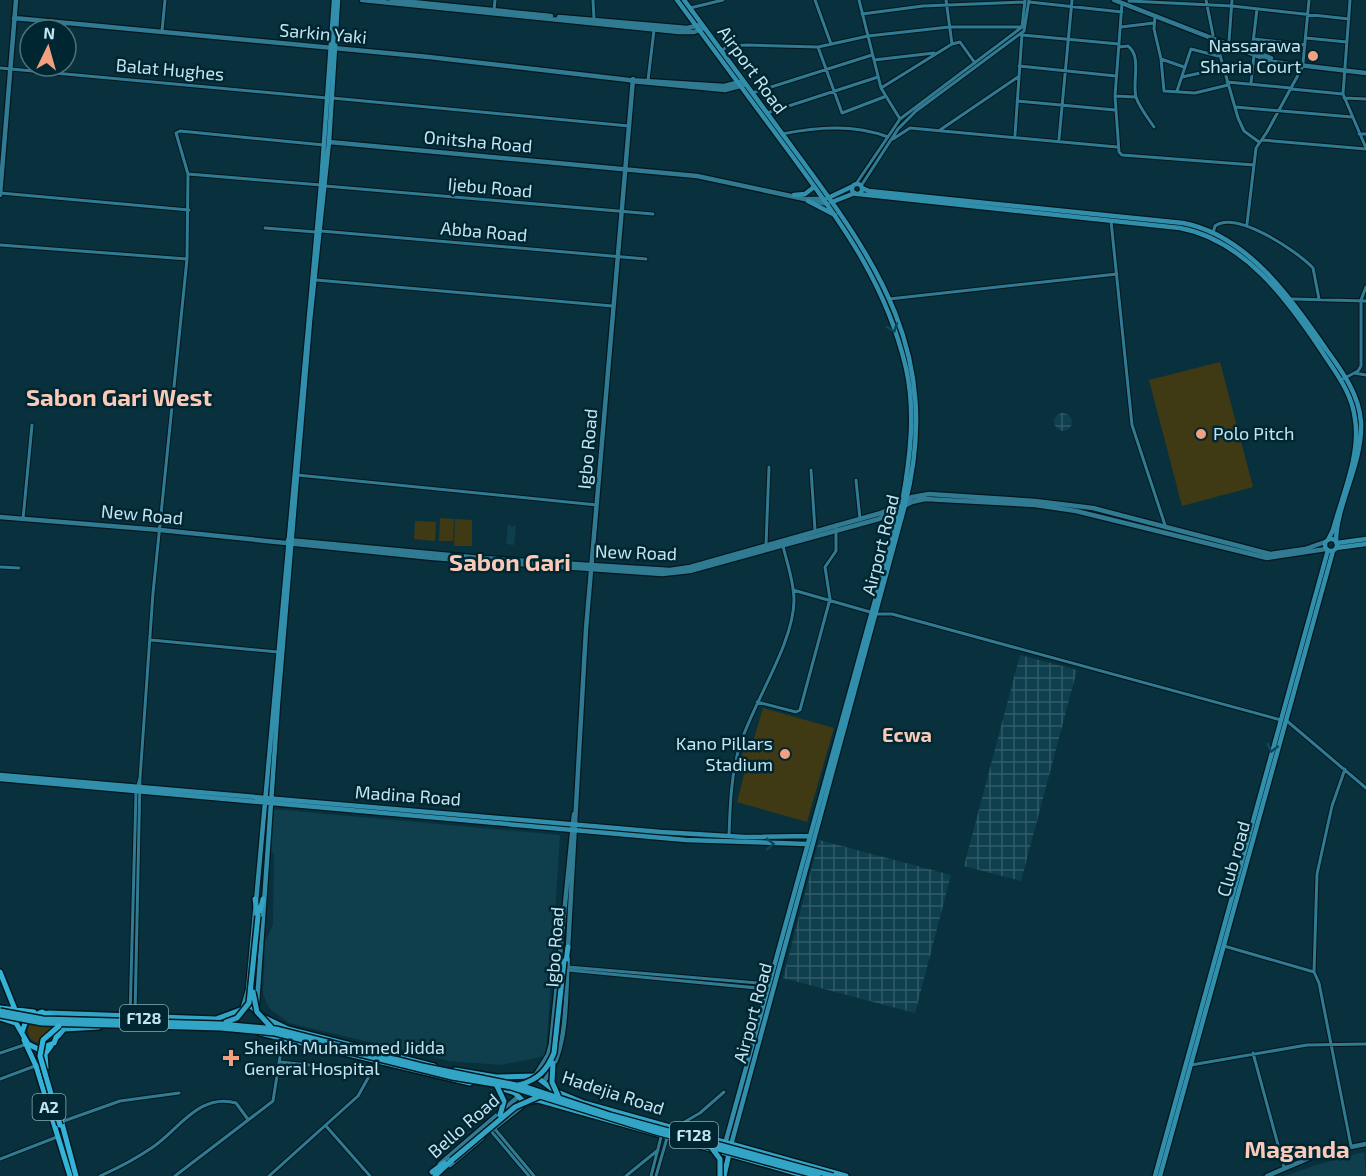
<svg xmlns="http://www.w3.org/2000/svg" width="1366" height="1176" font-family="'Exo 2',sans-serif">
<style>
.built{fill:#0f3f4d}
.industrial{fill:url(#industrial-grid)}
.garden{fill:#3f3a14}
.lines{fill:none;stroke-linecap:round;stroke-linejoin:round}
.minor-casing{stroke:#02171e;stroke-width:5}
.tertiary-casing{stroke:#02171e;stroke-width:7}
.secondary-casing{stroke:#02171e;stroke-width:7}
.primary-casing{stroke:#02171e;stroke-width:8}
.trunk-casing{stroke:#02171e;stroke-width:8}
.minor{stroke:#307a92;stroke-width:3}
.tertiary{stroke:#307a92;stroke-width:4.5}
.secondary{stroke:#318fac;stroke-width:4.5}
.primary{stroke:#32a5c7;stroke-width:5}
.trunk{stroke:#33b3d8;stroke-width:5}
.primary-bridge-casing{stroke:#02171e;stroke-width:8;stroke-linecap:butt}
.trunk-bridge-casing{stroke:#02171e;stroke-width:8;stroke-linecap:butt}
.primary-bridge{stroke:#32a5c7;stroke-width:5}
.trunk-bridge{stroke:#33b3d8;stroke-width:5}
.oneway{stroke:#0f4657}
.poi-dot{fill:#f2a080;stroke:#002632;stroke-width:2}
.labels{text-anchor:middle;stroke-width:5;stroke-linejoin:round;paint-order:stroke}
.shield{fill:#002632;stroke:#88acb8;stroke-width:1.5}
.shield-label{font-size:16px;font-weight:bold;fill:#c3e5f2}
.street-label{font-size:18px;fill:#c3e5f2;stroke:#002632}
.poi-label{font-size:18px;fill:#c3e5f2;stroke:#002632;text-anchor:end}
.neighbourhood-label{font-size:20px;font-weight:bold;fill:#f9cab7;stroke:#002632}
.district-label{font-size:24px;font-weight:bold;fill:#f9cab7;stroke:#002632}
</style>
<defs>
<pattern id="industrial-grid" width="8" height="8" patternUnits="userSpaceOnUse" patternTransform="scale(1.5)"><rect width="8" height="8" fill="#0f3f4d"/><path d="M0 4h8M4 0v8" fill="none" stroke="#305b67"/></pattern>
</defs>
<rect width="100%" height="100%" fill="#08313d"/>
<path class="built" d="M508 524 512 527 516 525 514 545 506 544Z
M272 809 560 835 546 1056 500 1065 449 1061 289 1023 269 1008 263 994 265 941 273 925 274 854 269 849Z
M1364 1152 1366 1176H1285L1316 1165Z"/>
<path class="industrial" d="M1054 422a9 9 0 1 1 18 0a9 9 0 1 1-18 0Z
M1020 655 1077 670 1021 881 964 866Z
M819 840 951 875 915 1013 783 978Z"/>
<path class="garden" d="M1220 362 1253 487 1182 506 1149 380Z
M440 518 454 519 453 541H439Z
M455 519 472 520V546H454Z
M415 521 436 522 435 541 414 539Z
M763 708 834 728 807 822 737 802 746 767 739 765 746 741 753 742Z
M28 1031a12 12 0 1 1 24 0a12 12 0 1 1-24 0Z"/>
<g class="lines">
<g class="minor-casing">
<path id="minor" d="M593 0 594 19
M815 0 831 44
M859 0 881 88 900 119
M1206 0 1213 35
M1350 0 1343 94 1366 148
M1129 1 1232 6 1349 19
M1029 2 1122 12
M1122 3 1115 96 1119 152 1122 155 1254 165
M690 8 723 0
M494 10 495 0
M862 14 923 6 1025 2
M1155 16 1154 29 1161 59 1164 91 1195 93 1228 85
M1121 27 1154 23
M162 31 165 0
M1022 35 1119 44
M1306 38 1347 42
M1254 39 1305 45
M1216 41 1238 118 1244 131 1259 142
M1229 41 1232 0
M952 44 960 42 975 63
M818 47 842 113 884 97
M1119 47 1128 46C1142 56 1132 82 1136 97 1139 107 1148 118 1154 127
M721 51 728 46 747 45 818 47 868 36 949 27H1022
M1252 51 1257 9
M1161 59 1184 67
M874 60 934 53
M1303 63 1309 0
M1019 66 1116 76
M0 68 327 98
M1182 77 1223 68
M648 80 654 30
M1227 82 1291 88
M1251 83 1254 55
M881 88 952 44 946 0
M1291 89 1343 94
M1177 91 1191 49 1218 56
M752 93 872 55
M1115 96 1136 97
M332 98 629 126
M1344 98 1366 99
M1017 101 1115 110
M1235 107 1352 117
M767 113 878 77
M940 130 1018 77
M782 134C817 127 854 124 888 137
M1359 134H1366
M1015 135 1022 34
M893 139 910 128 1117 147
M1059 139 1072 0
M1262 140 1366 149
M188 174 321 185
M856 184 900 119 1022 27 1025 0
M325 186 653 214
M861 186 898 129 916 111 1024 31 1029 0
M0 193 189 210
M1111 221 1132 425 1166 528
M1247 224 1256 148 1267 132 1303 66
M265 228 316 232
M321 231 646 259
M1213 233 1215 226C1236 210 1297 251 1313 268L1319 299
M0 245 187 259
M316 280 612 306
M889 299 1117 274
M1292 299 1366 301
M1354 373 1366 375
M1341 380 1358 371 1361 366V300L1366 287
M811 470 815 530
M297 475 597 505
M856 480 860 519
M23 519 32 425
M766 545 769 467
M0 567 19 568
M793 590 877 614H892L1281 720
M151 640 278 652
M757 702 796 712 800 710 830 599 825 567 836 551V525
M1287 721 1366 788
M1345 769 1332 806 1317 874 1314 972 1319 983 1351 1146
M140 778 153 593 187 259 188 174 176 133 180 131 324 145
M729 836C730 807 731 773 740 745 753 703 794 643 794 600 794 582 787 563 783 546
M1224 946 1314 972
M568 967 769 984
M567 970 768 989
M130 1016 136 792 140 778 135 1016
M0 1053 27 1044
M1253 1053 1284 1167
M280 1062 339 1068
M1191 1065 1307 1045 1366 1044
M0 1079 43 1063
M61 1122 120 1101 179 1093
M326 1126 370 1176
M494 1128 534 1176
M674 1128 700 1113 724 1092
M491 1131 529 1176
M0 1159 57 1137
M100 1176C118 1168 137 1158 153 1147 179 1129 199 1093 236 1103L247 1118
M175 1176 273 1101 283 1038
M269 1176 358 1096 377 1062
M626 1176 658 1150
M651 1176 661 1137
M656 1176 667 1138"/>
</g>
<g class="tertiary-casing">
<path id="tertiary" d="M362 0 679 32H694L704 28
M392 0 551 16
M1114 0 1273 62 1366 73
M559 17 687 28 700 25
M14 18 429 57 629 80 724 86 740 82
M1243 47 1271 58
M631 81 725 90 744 85
M329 142 697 176 828 204
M0 195 16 0
M808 199H824
M0 517 160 530 433 558 662 574 690 571 879 519 912 502 925 499 1035 505 1076 511 1267 558 1326 549
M288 540 482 558 670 570 690 567 881 513 912 497 929 494 1035 501 1093 508 1270 554 1305 549 1325 542
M568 948 586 629 633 79
M535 1076 548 1055 551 1044 574 814
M544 1081C569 1051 565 997 568 959
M493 1129 522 1106
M440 1164 518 1097
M450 1165 482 1138
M1267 1176 1321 1153 1366 1144"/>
</g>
<g class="secondary-casing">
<path id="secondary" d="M677 0C716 53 755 105 793 157 843 226 886 283 906 368 916 412 910 459 902 503L725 1144
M684 0C720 49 756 98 792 147 878 263 943 354 905 505L731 1145
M852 189a5 5 0 1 1 10 0a5 5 0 1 1-10 0Z
M862 188 869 191 1183 223C1247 235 1292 299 1326 349 1342 371 1359 394 1361 422 1363 464 1336 504 1336 542
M858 194 1180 228C1244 240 1287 299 1321 350 1335 372 1352 392 1355 419 1361 454 1342 496 1333 530L1328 540
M794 195 805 194 814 187
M828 198 853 186
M808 201 835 215
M832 202 855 193
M1325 545a6 6 0 1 1 12 0a6 6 0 1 1-12 0Z
M1337 543 1366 539
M1336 548 1366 544
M0 775 661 832 745 837 810 836
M0 779 686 840 807 844
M257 1003 278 703 310 321 329 142 338 0
M243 1007 248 990 321 185 334 0
M1155 1176 1328 550
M1160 1176 1333 551"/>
</g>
<g class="primary-casing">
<path id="primary" d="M255 899 258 916
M260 911 263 899
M566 962 568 947
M48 1013 216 1019 251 1006 261 1016 288 1029 434 1066
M260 1033 470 1083
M58 1036 64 1029 99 1027
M455 1070 496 1077 535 1076 555 1091 584 1103 846 1176
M497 1087 515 1093 524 1102 538 1100 544 1095
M538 1100 806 1176
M432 1172 444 1163
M435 1176 452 1160
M724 1176 729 1154"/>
</g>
<g class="trunk-casing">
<path id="trunk" d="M0 972 18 1017
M0 1008 34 1012
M0 1018 16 1023 28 1044 38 1049 54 1043 59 1030 53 1017 42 1012 27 1018 22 1032
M24 1040 36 1066 70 1176
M46 1068 45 1054 51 1046
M61 1120 76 1176"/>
</g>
<use href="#minor" class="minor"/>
<use href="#tertiary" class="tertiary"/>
<use href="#secondary" class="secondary"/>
<use href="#primary" class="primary"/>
<use href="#trunk" class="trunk"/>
<g class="primary-bridge-casing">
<path id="primary-bridge" d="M253 992 257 1012 271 1027
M0 1011 43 1019 221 1024 276 1029 422 1066 526 1087 610 1115 833 1176
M0 1015 42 1023 221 1028 275 1033 452 1077 511 1087 656 1132 818 1176
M226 1022 237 1018 249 1003 258 916
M553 1063 552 1082 559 1098
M496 1084 504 1101 500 1115
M519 1085C538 1080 547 1070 554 1053L564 961
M711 1147 720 1159V1176
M452 1160 515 1107 540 1096"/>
</g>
<g class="trunk-bridge-casing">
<path id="trunk-bridge" d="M59 1026 43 1040 40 1056 60 1125"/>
</g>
<use href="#primary-bridge" class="primary-bridge"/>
<use href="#trunk-bridge" class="trunk-bridge"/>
</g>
<defs><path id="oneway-chevron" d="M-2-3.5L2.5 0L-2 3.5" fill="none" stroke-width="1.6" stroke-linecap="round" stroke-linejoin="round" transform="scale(1.5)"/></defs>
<g class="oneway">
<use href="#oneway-chevron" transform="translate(893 328) rotate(70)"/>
<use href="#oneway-chevron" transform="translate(1272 748) rotate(105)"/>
<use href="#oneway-chevron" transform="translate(770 844)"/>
</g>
<g class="poi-dot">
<circle cx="1313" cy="56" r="6"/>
<circle cx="1201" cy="434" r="6"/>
<circle cx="785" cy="754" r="6"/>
<path d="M228 1049h6v6h6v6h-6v6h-6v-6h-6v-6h6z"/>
</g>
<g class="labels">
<g class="shield">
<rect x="120" y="1005" width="48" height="26" rx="4.5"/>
<rect x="32.5" y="1094" width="33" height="26" rx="4.5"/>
<rect x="670" y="1122" width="48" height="26" rx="4.5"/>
</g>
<g class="shield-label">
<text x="144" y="1024">F128</text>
<text x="49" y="1113">A2</text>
<text x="694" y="1141">F128</text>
</g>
<g class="street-label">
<text transform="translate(323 34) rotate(5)" y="6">Sarkin Yaki</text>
<text transform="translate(170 70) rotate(5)" y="6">Balat Hughes</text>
<text transform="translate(752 70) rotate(54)" y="6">Airport Road</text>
<text transform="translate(478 142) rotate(5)" y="6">Onitsha Road</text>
<text transform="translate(490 188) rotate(5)" y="6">Ijebu Road</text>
<text transform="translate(484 232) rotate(5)" y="6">Abba Road</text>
<text transform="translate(588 449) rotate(-85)" y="6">Igbo Road</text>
<text transform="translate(142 515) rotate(5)" y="6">New Road</text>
<text transform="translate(881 545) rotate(-76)" y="6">Airport Road</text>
<text transform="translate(636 553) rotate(2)" y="6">New Road</text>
<text transform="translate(408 796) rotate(4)" y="6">Madina Road</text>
<text transform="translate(1234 859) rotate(-74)" y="6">Club road</text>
<text transform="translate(555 947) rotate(-86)" y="6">Igbo Road</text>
<text transform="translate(753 1013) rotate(-75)" y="6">Airport Road</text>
<text transform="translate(613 1093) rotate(18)" y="6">Hadejia Road</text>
<text transform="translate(464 1126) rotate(-41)" y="6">Bello Road</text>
</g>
<g class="poi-label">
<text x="1301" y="52">Nassarawa<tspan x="1301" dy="21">Sharia Court</tspan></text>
<text x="1213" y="440" text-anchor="start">Polo Pitch</text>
<text x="773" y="750">Kano Pillars<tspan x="773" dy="21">Stadium</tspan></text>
<text x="244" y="1054" text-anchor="start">Sheikh Muhammed Jidda<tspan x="244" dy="21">General Hospital</tspan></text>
</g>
<g class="neighbourhood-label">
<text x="907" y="742">Ecwa</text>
</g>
<g class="district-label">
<text x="119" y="406">Sabon Gari West</text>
<text x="510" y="571">Sabon Gari</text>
<text x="1297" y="1158">Maganda</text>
</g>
</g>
<g transform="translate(48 48) rotate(5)"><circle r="28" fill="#002632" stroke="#4e727f" stroke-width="1.5"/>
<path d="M0-4.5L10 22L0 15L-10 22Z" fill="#f2a080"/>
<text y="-9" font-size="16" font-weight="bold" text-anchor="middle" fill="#c3e5f2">N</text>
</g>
</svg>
